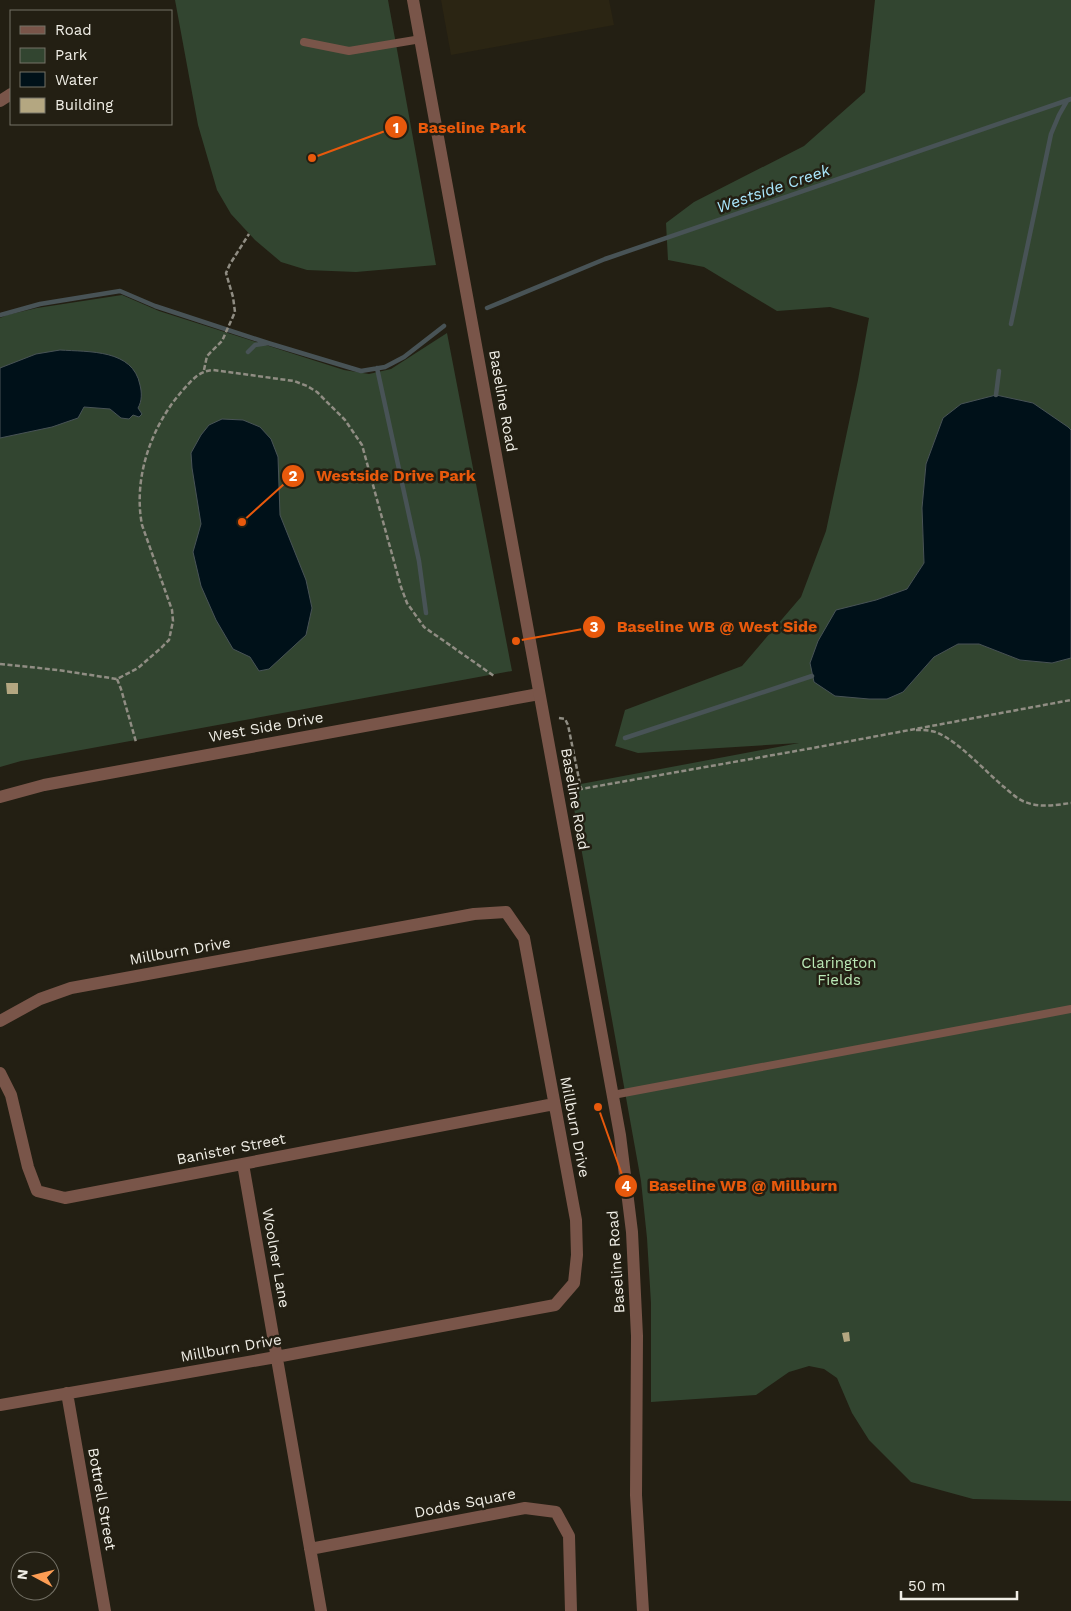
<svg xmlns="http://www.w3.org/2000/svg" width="1071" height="1611" font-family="'Work Sans',sans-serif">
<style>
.built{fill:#2b2513}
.green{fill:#324530}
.water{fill:#001119;stroke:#485356}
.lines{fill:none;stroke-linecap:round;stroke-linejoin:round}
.stream{stroke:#485356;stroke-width:4.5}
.building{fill:#b4a781}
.path{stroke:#908d83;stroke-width:2.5;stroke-dasharray:5 2.5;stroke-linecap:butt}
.service{stroke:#795549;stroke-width:8}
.minor{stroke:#795549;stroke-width:12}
.tertiary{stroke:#795549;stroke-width:12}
.labels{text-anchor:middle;stroke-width:5;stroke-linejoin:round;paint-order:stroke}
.street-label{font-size:15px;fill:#f0eee6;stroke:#231f13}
.park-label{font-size:15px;fill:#bae9b6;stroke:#231f13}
.water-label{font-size:16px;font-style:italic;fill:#a9e6fc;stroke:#231f13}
.leader{fill:none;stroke:#e8590c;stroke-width:2}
.callout-dot{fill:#e8590c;stroke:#231f13;stroke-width:2}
.mark-label{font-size:15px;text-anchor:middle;font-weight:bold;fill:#fff}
.callout-label{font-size:16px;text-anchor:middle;font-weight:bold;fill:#e8590c;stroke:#231f13;stroke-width:5;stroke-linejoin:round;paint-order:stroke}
</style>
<rect width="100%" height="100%" fill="#231f13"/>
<path class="built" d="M441 0H609L614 25 451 55Z"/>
<path class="green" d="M175 0H388L436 265 356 272 307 270 281 262 255 240 231 214 217 190 198 125Z
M875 0H1071V430L1068 427 943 418 926 464 922 508 924 563 907 589 876 600 903 692 934 657 958 644H979L1020 660 1052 663 1071 658V1501L973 1499 911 1482 869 1440 852 1413 837 1378 824 1369 809 1366 789 1372 756 1395 651 1402V1303L647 1238 641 1181 570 786 799 743 638 753 615 746 625 710 742 666 801 597 826 531 858 380 869 318 830 307 777 311 704 267 668 260 666 223 694 202 804 146 865 92Z
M122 295 159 311 344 370 369 374 391 369 447 333 512 671 21 761 0 767V318L7 315 37 308Z"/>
<path class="water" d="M60 350C89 352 133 349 140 385 142 393 142 401 138 408L142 414 139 417 133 415 129 419 121 418 110 409 84 407 78 418 52 427 0 438V368L36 354Z
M996 395 1033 403 1068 427 1071 430V658L1052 663 1020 660 979 644H958L934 657 903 692 887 699H869L835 696 814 682 810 663 818 641 836 610 876 600 907 589 924 563 922 508 926 464 943 418 961 404Z
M222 419 243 420 260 427 271 439 278 457 280 515 306 580 312 608 306 635 269 669 259 671 250 657 233 649 216 620 201 586 193 552 201 524 192 468 191 453 201 435 209 425Z"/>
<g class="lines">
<path class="stream" d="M487 308 605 259 1071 99
M0 315 40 304 120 291 155 306 268 343
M1011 324 1051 134 1059 115 1067 101
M248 352 255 345 268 343 361 371 385 367 404 357 444 326
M377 368 419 561 426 613
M996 395 999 371
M625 738 812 676"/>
</g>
<path class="building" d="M6 683H18V694H7Z
M849 1332 850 1341 844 1342 842 1333Z"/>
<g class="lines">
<path class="path" d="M204 370 207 356 222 341 235 312 233 297 226 273 230 264 249 234
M0 664 58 670 117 679 138 668 161 648 169 640 173 621 172 610 142 525C133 478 151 426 183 390 192 380 199 371 213 370L294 381 307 386 317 392 345 420 362 445 401 587 407 603 424 627 494 676
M117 679 121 689 136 742
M559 718 565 719 568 725 581 789 813 748 1071 700
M916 730C923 730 931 730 938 733 960 743 985 771 1004 787 1010 792 1017 799 1025 802 1040 808 1056 805 1071 803"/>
<path class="service" d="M304 42 349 51 421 39
M613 1095 1071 1009"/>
<path class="minor" d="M0 101 11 94
M0 797 44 785 539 694
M0 1021 40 999 71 988 474 914 506 912 524 938 576 1220 577 1255 574 1283 555 1305 276 1357 0 1405
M0 1073 11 1095 28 1167 37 1191 65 1198 554 1104
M243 1164 321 1611
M67 1393 105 1611
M310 1549 525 1508 556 1512 569 1536 571 1611"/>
<path class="tertiary" d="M413 0 620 1135 632 1232 637 1336 636 1495 643 1611"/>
</g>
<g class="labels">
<g class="street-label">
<text transform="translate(503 401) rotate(80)" y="5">Baseline Road</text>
<text transform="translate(266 727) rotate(-10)" y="5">West Side Drive</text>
<text transform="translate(575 799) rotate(80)" y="5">Baseline Road</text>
<text transform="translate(180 951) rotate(-10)" y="5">Millburn Drive</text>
<text transform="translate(575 1127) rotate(79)" y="5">Millburn Drive</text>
<text transform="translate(231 1149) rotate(-11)" y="5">Banister Street</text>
<text transform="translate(276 1258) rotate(80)" y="5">Woolner Lane</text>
<text transform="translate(616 1262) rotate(-94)" y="5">Baseline Road</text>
<text transform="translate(231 1348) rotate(-10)" y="5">Millburn Drive</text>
<text transform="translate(102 1499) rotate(80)" y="5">Bottrell Street</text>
<text transform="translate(465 1503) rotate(-11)" y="5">Dodds Square</text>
</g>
<g class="park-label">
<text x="839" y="968">Clarington<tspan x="839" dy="17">Fields</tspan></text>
</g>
<g class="water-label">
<text transform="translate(773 188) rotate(-19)" y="6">Westside Creek</text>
</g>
</g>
<path class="leader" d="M312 158L396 127M242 522L293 476M516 641L594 627M598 1107L626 1186"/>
<g class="callout-dot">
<circle cx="312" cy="158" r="5"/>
<circle cx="242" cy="522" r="5"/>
<circle cx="516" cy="641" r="5"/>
<circle cx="598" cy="1107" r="5"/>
<circle cx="396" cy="127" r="12"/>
<circle cx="293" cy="476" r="12"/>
<circle cx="594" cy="627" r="12"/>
<circle cx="626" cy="1186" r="12"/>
</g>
<g class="mark-label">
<text x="396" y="133">1</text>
<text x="293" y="481">2</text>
<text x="594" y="632">3</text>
<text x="626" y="1191">4</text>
</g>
<g class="callout-label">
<text x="472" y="133">Baseline Park</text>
<text x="396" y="481">Westside Drive Park</text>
<text x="717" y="632">Baseline WB @ West Side</text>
<text x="743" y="1191">Baseline WB @ Millburn</text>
</g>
<rect x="10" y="10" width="162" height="115" fill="#231f13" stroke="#757267"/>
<rect x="20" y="26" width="25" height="8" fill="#795549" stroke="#757267"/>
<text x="55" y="35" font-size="15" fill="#f0eee6">Road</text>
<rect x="20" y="48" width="25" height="15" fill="#324530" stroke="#757267"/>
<text x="55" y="60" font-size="15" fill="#f0eee6">Park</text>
<rect x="20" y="72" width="25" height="15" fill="#001119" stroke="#757267"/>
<text x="55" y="85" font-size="15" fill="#f0eee6">Water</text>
<rect x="20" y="98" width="25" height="15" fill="#b4a781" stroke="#757267"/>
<text x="55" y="110" font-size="15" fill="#f0eee6">Building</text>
<g transform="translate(35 1576) rotate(277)"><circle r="24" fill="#231f13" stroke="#757267"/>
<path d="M0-4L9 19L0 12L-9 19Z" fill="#fc9d54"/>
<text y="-8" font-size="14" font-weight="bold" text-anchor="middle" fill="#f0eee6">N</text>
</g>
<path d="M901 1591v8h116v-8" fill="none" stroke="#f0eee6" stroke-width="2.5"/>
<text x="908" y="1591" font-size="15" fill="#f0eee6" stroke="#231f13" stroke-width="4" paint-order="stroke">50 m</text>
</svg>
